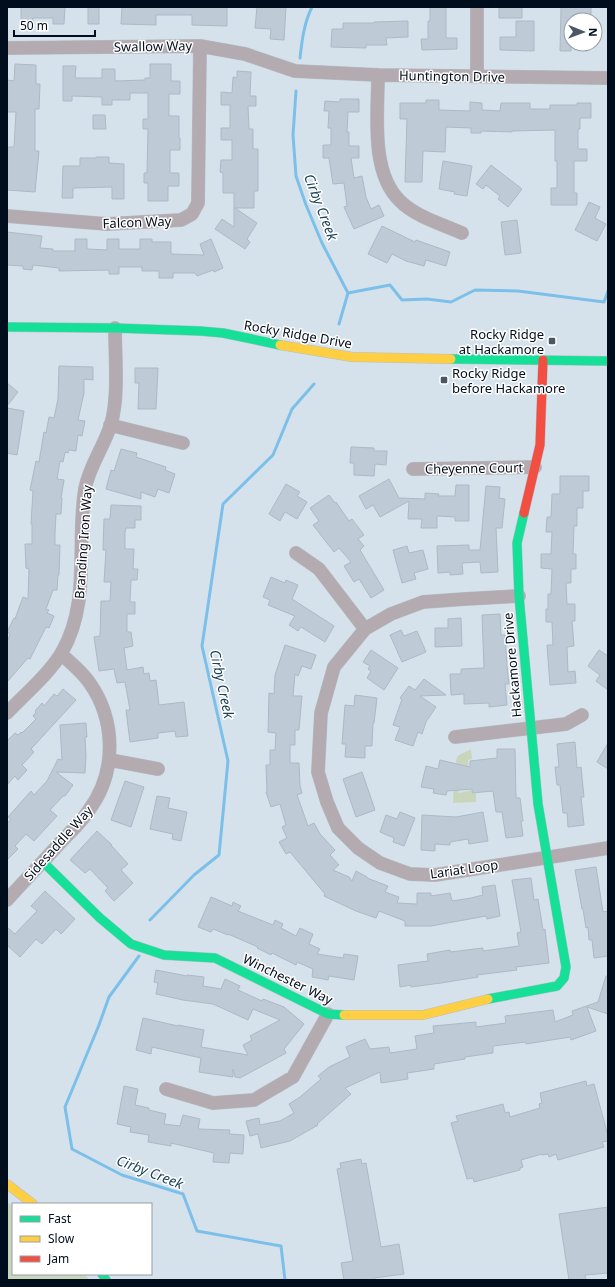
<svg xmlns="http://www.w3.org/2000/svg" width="615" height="1287" font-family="'Noto Sans',sans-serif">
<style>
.green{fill:#cad6bc}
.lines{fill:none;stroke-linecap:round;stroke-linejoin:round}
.stream{stroke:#7cc0ea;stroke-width:3}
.building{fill:#becad6;stroke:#acb9c7}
.street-casing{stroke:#b5bfc8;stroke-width:14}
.fast-casing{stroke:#b5bfc8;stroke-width:10}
.slow-casing{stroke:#b5bfc8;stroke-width:10}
.jam-casing{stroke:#b5bfc8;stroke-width:10}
.street{stroke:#b3abb0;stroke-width:13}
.fast{stroke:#16e098;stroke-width:9}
.slow{stroke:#ffcf43;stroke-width:9}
.jam{stroke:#f24e42;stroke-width:9}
.poi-dot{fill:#4b5864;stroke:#fff;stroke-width:1.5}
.labels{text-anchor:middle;stroke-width:3;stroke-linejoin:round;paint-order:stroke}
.street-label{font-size:13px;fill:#000d1c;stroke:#fff}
.poi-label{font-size:13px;fill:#000d1c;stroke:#fff;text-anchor:end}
.water-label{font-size:14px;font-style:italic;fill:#1c435a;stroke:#fff}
</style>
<rect width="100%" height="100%" fill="#d5e2eb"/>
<path class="green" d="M471 749 472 759 468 760 469 769 457 766C453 754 463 754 471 749Z
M454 776 459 793 471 790V793L476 794V802L453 803Z
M7 1202 13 1206V1274H85L89 1280H7Z"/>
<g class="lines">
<path class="stream" d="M300 58C302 40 304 23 312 7
M296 91 293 135 296 176 306 205 322 243 348 293 339 324
M348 293 390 285 402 300 427 299 451 302 475 290 518 291 604 302 608 291
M150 920 194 875 219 855 228 761 202 646 223 504 273 455 292 409 314 384
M139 956 109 997 99 1025 65 1107 72 1149 122 1175 183 1194 197 1231 281 1246 285 1280"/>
</g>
<path class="building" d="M21 7H65L64 24H53V18H33V23H21Z
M88 7H99V24H88Z
M122 7H227V26L192 25V15H156V25L121 24Z
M257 7H286L284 40 270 39 271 29 255 28Z
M430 7H446V38H457V49L422 50 421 39H428V21H430Z
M499 7H522V18H499Z
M561 7H591V19H571V51H560Z
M408 21V37L386 38 387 45H366V48L331 47 332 29H343V23H374V22Z
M516 21H534V51L500 50V37H516Z
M15 64 36 65V84H40L39 109H35V151H39L35 192 7 190V147H14L16 112H7V80L14 81Z
M150 64H171V81H180V94H169V116H179V138H180V150H170V173H179V186H168V201H148V183H144V173H147L148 129H143V119H148V93H130V100H112V105H102V97L72 96V101H63V66H76L75 78H102V69H115V81L145 80V78H150Z
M237 71 251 72 250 96H256V106H248L249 129H253V149H258V191H254V208H235L257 223 247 239 250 242 245 249 215 229 222 219 234 227V193H223V173L220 172 221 160H232V140H221V128H230V105H221V92L232 93 233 77 237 78Z
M340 99H359V112H348L347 132H349V146H359V158H351L354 178 362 176 366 197 371 209 379 205 384 216 354 229 344 207 347 206 344 183 333 184 329 158H323V145H331V128H328L329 111H324L325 101 340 102Z
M426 100H439V110L470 111V102L482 103V110L500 111 501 103H530V109H550V105H577V103H591V118H580V129H578V149H587V161H574V193H577V205H551V188H557V161H555V130L512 131V132L481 131V133H471V128L446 127 445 152 423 151 422 182H405L407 119H400V103H426Z
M93 115H105L106 129H93Z
M96 157H109V163L124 164V199H112V187L73 188V198H62L63 166H80V158H96Z
M443 161 472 166 467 196 454 194 455 192 439 189Z
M491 165 522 189 508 207 498 199 500 196 486 185 483 189 476 184Z
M589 202 600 207 595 218 606 224 597 241 575 230Z
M517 220 521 253 505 255 501 222Z
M382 226 415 242 416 240 450 252 446 266 426 260 424 266 406 261 392 254 387 263 368 254Z
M7 232 42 236 40 248 53 249V251H75V239H87V249L107 250V239H119V249H140V239H152V242H171V254L204 255 200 244 211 239 223 268 214 272 213 270 197 276 195 273H173V278H159V271H142V267H119V274H109V270L59 271V268L33 265 32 270 23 269V266L7 265Z
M59 366 93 367V380L84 379V393L78 420 85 421 82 436 78 435 76 451 69 450 68 453 65 452 63 462 60 461 57 479 64 480 61 498H62L61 514H56L55 533V545H60L59 575H58L57 590H53L46 609 49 610 47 613 54 616 49 628 46 627 30 659 28 658 7 682V642L10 634 7 632 14 618 15 619 23 597 28 599 29 569 26 568 25 544H32V524H31L33 491 30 490 36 461 39 462 44 432 46 433 49 417 54 418 58 399Z
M135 368H158L156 409H138L139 383H135Z
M7 383 18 392 7 406Z
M7 408 24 411 17 455 7 453Z
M351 447 374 448V451H387L386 465 375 464 374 476 354 475V463H350Z
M121 449 137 453 136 457 166 467 165 470 175 474 169 493 158 489 155 497 141 492V499L106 489 111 470 114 471Z
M560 476H589V491H583V508H577V526H574L573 554H576V569H571V583H566L567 604H575V621H572L574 646 567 647 568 672 575 671 576 683 550 685 547 645H553L552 622H546V609H548V594H551L552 569 541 568V554H551L552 532H546L547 517H551L552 494H560Z
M389 479 399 498 425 499V493L439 494 438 496H455L456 485H469V521H455V517L437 516V528H421L422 519H408L409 501 380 517 373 505 366 509 359 496Z
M286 484 300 492 297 496 307 502 297 519 285 512 280 521 269 514Z
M486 486 500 487 499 498 505 499 502 528H496L498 572 481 573 480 562 462 563 463 574 450 575V572L438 573 437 546 469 545V550H480Z
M329 495 335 503 336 502 349 521 352 519 364 535 358 539 364 546 360 550 384 590 371 598 359 579 354 582 344 566 351 562 339 548 334 552 313 525 319 521 310 508Z
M111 505 141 506V520H135V528H126L125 532V549H134L133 569H138L137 580H131L130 602H135V614H127V632H131L133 646 124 648 127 670 143 667 144 674 149 673 150 681 156 680 159 705 184 702 188 736 176 737 175 731 158 733V738L130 742 126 710H130L125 682 117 683 114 669 99 671 94 637 100 636 101 601H110L111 582H104L106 550H103L104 519H110Z
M407 546 409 553 423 550 428 569 414 573 416 579 402 583 393 550Z
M271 577 285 583 286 580 298 585 292 599 334 626 325 642 301 627 298 631 289 625 295 616 268 605 270 600 263 597Z
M500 614 501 635H505L507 666 509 684H505L507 705 489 707V703L464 704V694L451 695 450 674H461V669L484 668 482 615Z
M461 618 462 646 435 647V628H448V619Z
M401 630 404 636 417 631 426 652 402 662 390 635Z
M285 645 316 655 311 669 302 666 298 676 295 674 293 696H302L299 730H295V745H290V763H299L300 786 302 793 297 795 308 826 314 823 320 834 335 850 330 855 339 865 333 870 349 877 352 881 356 871 367 877V878L388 886 385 892 399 897 397 903 417 904V893H431V896L450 893 452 901 471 898 483 895 482 887 495 885 500 916 487 919 486 916 431 926H405V921L379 911 376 918 356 911 324 896 325 894 290 852 286 854 279 842 287 838 282 827 286 825 280 804 271 807 266 792H267L266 765H270V750H275L276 733 268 732 269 693 274 694 275 675Z
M371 650 398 668 384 690 367 678 371 671 368 669 370 666 363 662Z
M599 650 608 656V690L596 681 600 675 588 666Z
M424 679 446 695 420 696 436 707 426 722 422 734 418 732 413 746 395 740 400 727 393 725 402 699 400 698 409 686 415 690Z
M63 689 76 700 31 749 34 752 22 765 27 770 18 780 15 776 7 785V741L15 733 18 735 21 732 22 733 36 719 33 716 36 712 35 711 42 703 44 706 54 694 57 696Z
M355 695 377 698 374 723H373L372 746H365V758L345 757 346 744H342L345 705 354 706Z
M86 723 87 737H85L86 756 85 773 56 772 73 785 65 796H63L50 810 57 816 34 841 26 834 15 846 18 849 7 860V824L11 819 8 817 31 791 34 795 47 781 58 759 62 760 60 725Z
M575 742 577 768 581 767 584 797H581L584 825 568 827 567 813H563L560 785H557L555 767H559L557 744Z
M608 743V769L597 762Z
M497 749H515L516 798H520L523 821H521L523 836 506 838 502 812H496L493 791 472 793V789L447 791 446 795 433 793 434 789 421 787 426 766 438 769 440 760 470 767V761L497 758Z
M362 772 375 810 356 817 343 779Z
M125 781 144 787 131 827 111 820Z
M157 796 170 798 168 808 187 812 181 841 172 839 173 834 150 829Z
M400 812 415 818 404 846 393 842 394 838 380 832 386 815 397 819Z
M483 812 488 841 469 844 468 839 450 842V845L435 844V851L421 850 422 815 456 817Z
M97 831 112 845H111L128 864 121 870 133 883 114 901 105 891 108 888 90 869 85 873 70 860Z
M596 867 603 912 608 911V956L594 958 592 940H589L588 927 586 928 583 909H582L575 870Z
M531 878 534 900 538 899 543 930 545 929 549 963 516 967 517 970 477 975 478 977 441 983 411 987V985L400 987 398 965 428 961 427 954 450 950V952L483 948V951L519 946 517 933 521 932 512 880Z
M45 891 75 919 61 934 56 929 42 944 36 939 20 957 7 945V927L15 934 37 911 31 906Z
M211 897 232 906 233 902 241 906 238 911 273 925 275 920 283 924 281 928 296 936 300 928 313 934 309 944 320 949 317 954 343 958 344 954 358 956 354 980 329 976 328 980 312 977 313 969 297 962 296 965 272 953 271 955 257 948 258 947 228 934V935L213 929 211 932 198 927Z
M156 970 187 976V975L204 977 203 986 221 989 225 979 240 986 238 990 262 1001 263 999 284 1007 304 1024 284 1049 286 1053 240 1078 235 1077 233 1069V1077L199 1072 201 1058 152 1047 151 1054 136 1050 143 1018 178 1026V1025L204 1030 201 1047 248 1055 243 1045 252 1040 250 1036 280 1020 253 1009 248 1020 213 1004 183 1000 156 994 158 983 154 982Z
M606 976H608V1014L587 1007 596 1031 571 1040 570 1037 526 1044V1042L493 1046V1053L465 1057V1059L434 1064V1069L407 1073 408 1079 381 1083 380 1072 345 1088 351 1094 317 1124 318 1125 290 1141 261 1148 258 1134 250 1136 246 1121 259 1118 260 1125 280 1121 294 1113 289 1104 300 1097 321 1079 318 1076 329 1067 350 1057 346 1047 365 1039 370 1049 389 1047 390 1053 417 1049 415 1036 434 1033 433 1026 476 1022V1027L506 1023 505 1016 553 1010 555 1022 573 1015 572 1011 598 1002Z
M586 1081 587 1086 594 1084 608 1136V1141L602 1142 604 1147 558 1160 556 1154 549 1157 548 1154 542 1155V1154L521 1160 523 1167 520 1168V1170L474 1182 473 1178 467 1179 451 1123 458 1121 456 1116 503 1104 505 1113 509 1112 510 1117 540 1108 539 1104 542 1103 540 1093Z
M124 1086 138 1089 135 1105 149 1108V1110L166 1114 164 1124 180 1126 183 1115 200 1119 198 1129 230 1130 229 1134 244 1135 243 1154 230 1153 229 1163 213 1162 214 1153 171 1143V1146L148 1142 149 1135 130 1132 131 1127 117 1124Z
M361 1159 362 1164 366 1163 381 1247 399 1244 404 1274 374 1278V1280H344L341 1263 353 1261 337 1169 341 1168 340 1163Z
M608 1207V1273L585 1275 586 1280H569L559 1214Z"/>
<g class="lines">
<g class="street-casing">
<path id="street" d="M477 7V76
M7 48 200 46 245 54 295 71 378 75 608 78
M378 75C378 113 370 172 400 201 416 217 442 224 462 233
M7 216 107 224 181 220 192 214 198 203 200 46
M110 425 183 443
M413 469 535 467
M296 553 319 569 365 629
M519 596 465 599 423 602 391 614 365 629 334 667 321 713 318 772 327 802 338 828 358 848 380 863 410 874 435 875 608 848
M7 713C23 696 51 672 62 652 91 602 76 544 85 489 89 466 104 447 111 424 119 397 115 356 115 328
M455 737 566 724 582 715
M110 760 158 769
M7 900C24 881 42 863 59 844 69 833 81 823 89 810 117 772 116 720 89 682 81 671 71 663 61 654
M166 1089 213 1103 254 1100 293 1077 328 1014"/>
</g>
<g class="fast-casing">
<path id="fast" d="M7 327 115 328 200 331 223 333 280 345
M451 359 608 361
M43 862 100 918 131 944 164 955 215 958 328 1014 344 1015
M488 999 557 986 564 978 566 967 538 804 519 596 517 543 524 513
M102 1274 106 1280"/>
</g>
<g class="slow-casing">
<path id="slow" d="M280 345 352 357 451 359
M344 1015H423L488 999
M7 1184 33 1204"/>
</g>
<g class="jam-casing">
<path id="jam" d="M524 513 540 445 543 360"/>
</g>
<use href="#street" class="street"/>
<use href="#fast" class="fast"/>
<use href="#slow" class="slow"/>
<use href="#jam" class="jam"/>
</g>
<g class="poi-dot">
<rect x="548" y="337" width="8" height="8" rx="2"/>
<rect x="440" y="376" width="8" height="8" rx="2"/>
</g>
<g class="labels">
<g class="street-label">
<text transform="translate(153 46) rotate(-1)" y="5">Swallow Way</text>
<text transform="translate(452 76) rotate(1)" y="5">Huntington Drive</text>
<text transform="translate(137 222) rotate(-2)" y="5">Falcon Way</text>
<text transform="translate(298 334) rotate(10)" y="5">Rocky Ridge Drive</text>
<text transform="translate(474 468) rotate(-1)" y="5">Cheyenne Court</text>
<text transform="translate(83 542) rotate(-86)" y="5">Branding Iron Way</text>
<text transform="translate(512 665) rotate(-95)" y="5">Hackamore Drive</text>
<text transform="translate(58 843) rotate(-48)" y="5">Sidesaddle Way</text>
<text transform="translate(464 869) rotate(-8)" y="5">Lariat Loop</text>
<text transform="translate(288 979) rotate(26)" y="5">Winchester Way</text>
</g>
<g class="poi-label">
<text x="544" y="339">Rocky Ridge<tspan x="544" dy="15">at Hackamore</tspan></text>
<text x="452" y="378" text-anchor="start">Rocky Ridge<tspan x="452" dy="15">before Hackamore</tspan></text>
</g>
<g class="water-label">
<text transform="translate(321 207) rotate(69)" y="5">Cirby Creek</text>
<text transform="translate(222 684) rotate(78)" y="5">Cirby Creek</text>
<text transform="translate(150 1172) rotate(21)" y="5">Cirby Creek</text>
</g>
</g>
<rect width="615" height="1287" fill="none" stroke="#000d1c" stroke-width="16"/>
<rect x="12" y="1203" width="140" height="72" fill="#ffffff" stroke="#999ea4"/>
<rect x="20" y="1216" width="20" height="6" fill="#16e098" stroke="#999ea4"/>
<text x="48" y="1223" font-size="12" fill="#000d1c">Fast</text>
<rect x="20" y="1236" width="20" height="6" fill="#ffcf43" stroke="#999ea4"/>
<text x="48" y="1243" font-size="12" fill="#000d1c">Slow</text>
<rect x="20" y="1256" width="20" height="6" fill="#f24e42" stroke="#999ea4"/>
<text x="48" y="1263" font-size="12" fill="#000d1c">Jam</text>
<g transform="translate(583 32) rotate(91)"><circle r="19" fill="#ffffff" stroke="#999ea4"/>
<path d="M0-3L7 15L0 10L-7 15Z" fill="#4b5864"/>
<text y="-6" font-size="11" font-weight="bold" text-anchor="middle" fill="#000d1c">N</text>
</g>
<path d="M14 30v6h81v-6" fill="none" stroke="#000d1c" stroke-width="2"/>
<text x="20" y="30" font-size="12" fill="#000d1c" stroke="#ffffff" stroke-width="3" paint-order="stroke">50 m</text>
</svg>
